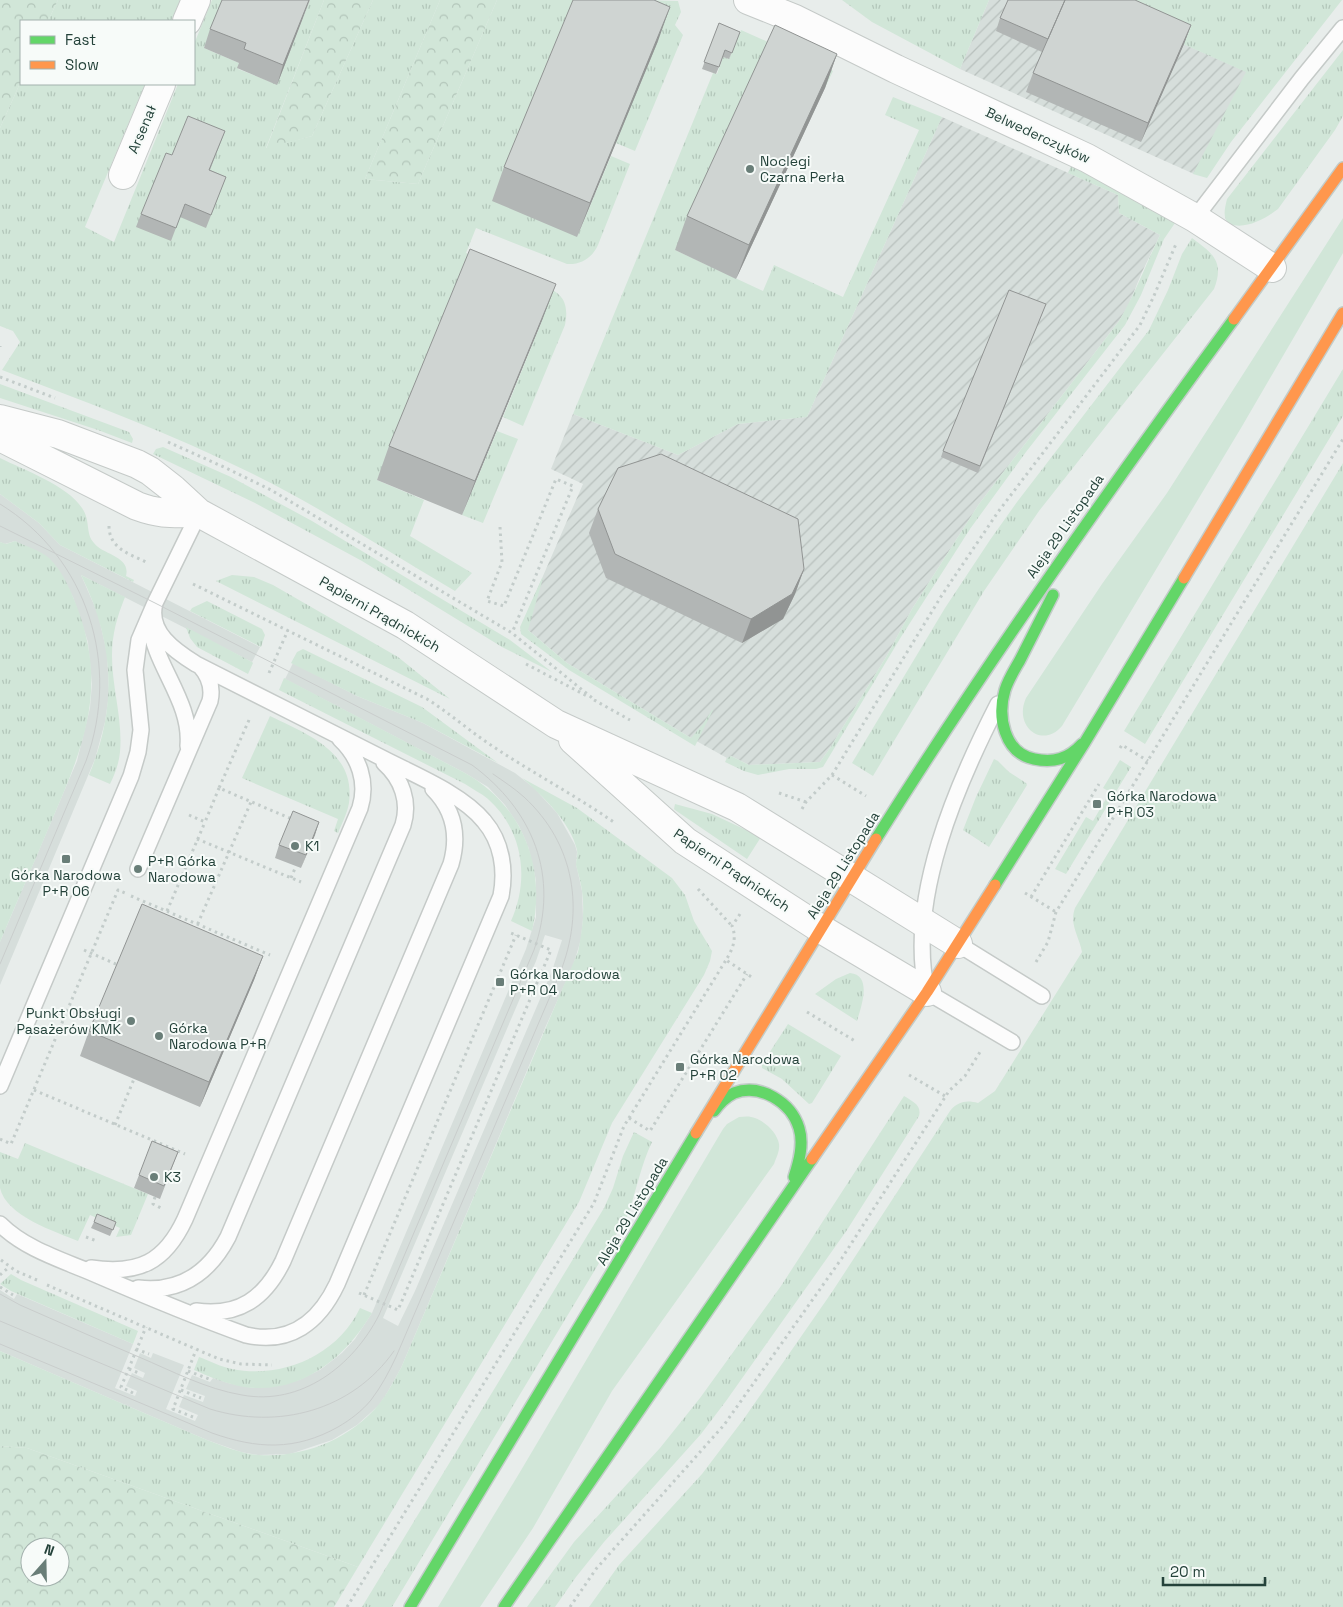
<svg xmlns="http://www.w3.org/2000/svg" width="1343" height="1607" font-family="'Space Grotesk',sans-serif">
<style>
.built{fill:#d6dedb;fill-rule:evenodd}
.industrial{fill:url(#industrial-furrows)}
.grass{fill:url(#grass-tufts)}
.forest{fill:url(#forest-crowns);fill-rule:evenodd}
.garden{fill:#d1e6d8}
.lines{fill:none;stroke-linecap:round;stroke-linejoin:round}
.lane-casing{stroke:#c5cac8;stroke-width:18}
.street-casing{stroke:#c5cac8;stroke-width:30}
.fast-casing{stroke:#c3ccc9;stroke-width:14}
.slow-casing{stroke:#c3ccc9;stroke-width:14}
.path{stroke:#c3ccca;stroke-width:3;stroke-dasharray:2.5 4;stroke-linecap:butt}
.lane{stroke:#fcfcfc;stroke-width:15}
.street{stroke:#fcfcfc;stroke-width:28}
.fast{stroke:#63d668;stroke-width:11}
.slow{stroke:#ff974d;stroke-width:11}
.tram{stroke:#c9cdcc;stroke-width:1}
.wall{fill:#b2b6b5}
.shaded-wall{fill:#919493}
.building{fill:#cfd4d2;stroke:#919493}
.poi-dot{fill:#697e78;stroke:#f7fbf9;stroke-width:2}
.labels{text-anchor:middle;stroke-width:4;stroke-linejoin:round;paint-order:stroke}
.street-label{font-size:14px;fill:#24423a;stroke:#f7fbf9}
.poi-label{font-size:14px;fill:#24423a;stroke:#f7fbf9;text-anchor:start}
</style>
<defs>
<pattern id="industrial-furrows" width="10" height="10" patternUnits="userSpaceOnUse" patternTransform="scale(1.25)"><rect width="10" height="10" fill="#d6dedb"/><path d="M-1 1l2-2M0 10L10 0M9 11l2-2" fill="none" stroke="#b8c0bd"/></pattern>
<pattern id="grass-tufts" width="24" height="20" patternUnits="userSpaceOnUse" patternTransform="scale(1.25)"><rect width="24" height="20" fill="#d1e6d8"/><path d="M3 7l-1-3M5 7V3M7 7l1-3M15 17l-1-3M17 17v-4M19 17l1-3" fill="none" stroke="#b3c6ba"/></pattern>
<pattern id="forest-crowns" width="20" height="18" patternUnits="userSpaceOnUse" patternTransform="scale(1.25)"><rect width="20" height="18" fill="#d1e6d8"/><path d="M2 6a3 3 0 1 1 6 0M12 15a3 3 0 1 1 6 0" fill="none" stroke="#b3c6ba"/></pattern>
</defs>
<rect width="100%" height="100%" fill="#e8edeb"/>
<path class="built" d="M0 494 39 523 60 545 260 647 252 662 81 575 98 614 107 653 109 694 105 722 95 759 0 985V942L77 761 90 708 92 684 88 642 73 597 62 577 48 558 15 541 5 544 0 542Z
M293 663 357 696 423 723 515 773 534 788 557 813 575 845 577 852 576 864 582 891 583 918 581 939 573 966 545 1028 401 1368 387 1393 379 1405 357 1425 332 1440 290 1454 258 1455 241 1452 207 1440 0 1351V1290L14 1299 17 1294 133 1344 115 1388 135 1396 137 1391 126 1386 132 1373 143 1378 145 1373 134 1368 140 1353 151 1358 153 1353 184 1365 166 1409 195 1421 198 1415 179 1407 184 1395 203 1402 205 1396 186 1389 192 1375 210 1382 213 1378 228 1383 253 1388 274 1386 299 1380 320 1370 342 1353 355 1339 372 1313 526 949 536 917V880L528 846 519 826 505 805 488 787 465 773 285 679ZM545 935 562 940 552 971 415 1291 398 1326 383 1318 536 961Z"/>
<path class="industrial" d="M989 0H1084L1247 72 1194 174 960 69Z
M942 117 1118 195 1119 213 1160 235 1142 272 1128 306 1119 321 979 504 912 609 886 657 830 748 820 762 749 765 731 756 727 758 691 738 567 663 528 630 523 622 583 484 551 469 573 414 678 455 738 424 807 417Z"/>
<path class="grass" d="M58 0H180L171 21H48Z
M212 0H223L204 48 239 63 238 69 276 84 310 0H324L266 148 312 136 373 0H440L365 179 418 184 497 0H607L577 237 611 156 630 164 598 245C592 258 581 265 567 264L476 228 466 253 480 259 377 480 424 500 410 536 472 573 455 591C387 551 322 508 251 473 170 433 86 402 2 370L20 342 13 331 0 326V128L21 81V84H145L85 227 114 242 178 84H194V44Z
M635 0 678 1 681 12 675 25 683 35 635 151 616 143Z
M842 0H989L960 69 872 22Z
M1084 0H1342L1231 142 1207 178 1193 174 1246 72Z
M741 30 833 71 825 88 763 59 675 250 763 291 774 265 843 297 919 130 885 115 893 97 942 117 807 417 738 424 678 455 573 414 713 73 717 74 723 57 729 59Z
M1343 50V116L1335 130 1278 209C1265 219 1246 230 1229 224 1222 217 1225 208 1227 199Z
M1074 160 1175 223 1164 239 1141 295 1125 325 1026 452 970 529 901 637 823 767 816 769H789L758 775 744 771 725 762 727 758 731 756 749 765 820 762 830 748 886 657 912 609 979 504 1119 321C1135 294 1146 264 1160 235L1119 213 1118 195 1068 173Z
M1192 238C1212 253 1225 261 1214 289L1039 511 984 591 873 776 852 763 945 608 990 540 1017 502 1149 330 1168 290 1182 254Z
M538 283C560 292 570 299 565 325L523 426 503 417 543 318Z
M1343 369V416L1145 744 1124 731Z
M0 384 129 432 133 439 132 443 98 430 0 398Z
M497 431 518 439 483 523 462 515Z
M163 447 231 477 312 521 510 640 552 672 502 647 362 561 314 535 255 503 153 454 156 449Z
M0 458C24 470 67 485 82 508 91 521 85 533 94 543 103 555 131 556 126 576L134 580 133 582 60 545 39 523 0 494Z
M1343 463V1607H589L619 1565 702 1474 743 1420 832 1292 950 1111C958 1101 967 1100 978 1103L995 1091 1082 952C1079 936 1069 925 1075 908Z
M15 541C25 546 40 550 49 558 62 570 71 591 77 607 109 691 82 750 49 827 33 865 16 904 0 942V542L6 544Z
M81 575 125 597C117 617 112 634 112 656 112 688 123 720 120 752 119 763 115 774 110 784L89 775C118 705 114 642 81 575Z
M232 575 254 577 273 585 398 657 450 699 216 581Z
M542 578H543L528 630 567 663 691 738 703 724 712 710H713L695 746 569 670 521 634 520 627Z
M207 601 262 629 265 635 261 647 190 611 192 608Z
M186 627 252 662 253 663 248 674 197 647 190 638Z
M303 649 422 707 498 763 423 723 357 696 291 663 297 652Z
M284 678 465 773C522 805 547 867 532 931L511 921C530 879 523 830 488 799 481 793 472 789 465 784L279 690Z
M270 716C307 734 356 752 349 803 347 814 342 823 338 833L334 831 338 819 242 778Z
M994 759 998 761 1009 772 1026 783 1027 785 989 847 963 830 976 797Z
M1120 760 1131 767 1066 874 1055 869 1086 817 1093 821 1110 792 1103 788Z
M522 778 577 808 672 878 685 895 694 921 712 951 710 961 704 975 612 1123 579 1202 358 1567 27 1448 0 1446V1351L207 1440C224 1446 241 1454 259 1455 303 1458 351 1439 379 1404 388 1393 394 1380 401 1368L578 952C582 932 585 912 582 891 581 882 578 874 576 865 576 860 578 855 577 850 571 823 542 795 522 778Z
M675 804 712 814 761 837 747 859 675 810 674 809Z
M850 973C873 975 861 1007 857 1021L815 994 836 979Z
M788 1024 841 1056 812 1103 809 1104 782 1079 762 1068V1064Z
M904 1096C912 1101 922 1105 919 1116L847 1230 726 1401 701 1434 604 1542 576 1577 555 1607H527L574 1542 660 1448 700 1398 781 1286Z
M634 1132 652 1142C641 1165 636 1191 628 1215L392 1607H362L604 1208 613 1188 623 1156Z
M25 1143 148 1194 131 1235 116 1237 120 1228 90 1215 78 1241C56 1232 6 1216 0 1188 0 1177 0 1163 0 1152L18 1159Z
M11 1274 21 1280 138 1331 133 1344 11 1291 0 1284Z
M360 1308 372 1313C345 1358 301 1395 244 1387 227 1384 210 1377 194 1370L199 1357C210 1361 221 1367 232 1369 282 1379 337 1356 360 1308Z"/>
<path class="forest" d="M0 0H58L48 21H21V81L0 128Z
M324 0H373L312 136 266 149Z
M440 0H497L418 184 365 179Z
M0 1446 27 1448 358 1567 334 1607H0ZM30 1547H60V1577H30Z"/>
<path class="garden" d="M1343 218V253L1241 428 1062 726C1043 749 1013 727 1026 698L1102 584 1167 493Z
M739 1117C743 1117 747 1116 751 1117 763 1119 777 1132 779 1144 780 1151 776 1158 774 1164L612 1391 533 1528 480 1607H438L520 1472 723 1129 727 1124Z"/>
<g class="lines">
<g class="lane-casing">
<path id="lane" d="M1195 218 1302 78 1343 28
M150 623C154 666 192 701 188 746
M998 704C957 784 906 900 927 992L1012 1042
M138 869 210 701C213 688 209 676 200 666
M958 944 1042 996
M0 1086 131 776 138 752 141 730 135 670 139 640 155 603 199 513
M0 1224C24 1248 59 1259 90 1272 141 1294 193 1316 246 1335 290 1345 319 1322 337 1284L501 896C506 870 502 842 484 821 462 794 415 775 384 759 321 727 259 696 196 664 175 651 147 632 155 603
M91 1268C139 1275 165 1262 185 1219L360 808C368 782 359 757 340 739
M138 1288C180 1293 209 1273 228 1237L403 825C410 802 402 779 384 763
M196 1311C239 1317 265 1298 283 1261L451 864C459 836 454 810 433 789"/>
</g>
<g class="street-casing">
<path id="street" d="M748 0 795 19 896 69 1087 158 1195 218 1272 268
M187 21 196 0
M123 175 161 84
M0 419 58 434 137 464 150 471 173 489 199 513 405 625 556 724 737 807 958 944
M0 437 137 506C161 515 174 513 199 513
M573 740 685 841 821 929 927 992"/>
</g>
<g class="fast-casing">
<path id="fast" d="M1053 595C1042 617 1031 638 1020 660 1015 669 1008 680 1005 690 997 716 1004 753 1034 759 1054 763 1068 759 1082 744
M876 839C988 660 1109 489 1234 319
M995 885 1085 742 1184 578
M714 1111C719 1104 726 1097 734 1093 760 1083 791 1102 799 1128 804 1144 799 1162 794 1177
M410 1607 696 1133
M504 1607 812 1159"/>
</g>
<g class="slow-casing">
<path id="slow" d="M1234 319 1343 168
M1184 578 1343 313
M696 1133 876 839
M812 1159 927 992 995 885"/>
</g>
<path class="path" d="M0 346V347
M0 377 55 398
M168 442 226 468 271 490 512 633 596 701
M109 526C109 548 129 554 146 562
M500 527 502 562 487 601 504 606 556 479 573 486 512 633
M193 584 427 699C446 711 464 726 482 739 525 769 572 793 615 823
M526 664 589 697
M269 673 288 630
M594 700 630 720
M249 720 219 788 294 820
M1120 748 1122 745 1148 761
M832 775 942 595 998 512 1140 325 1153 298 1176 244
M779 793 806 802
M802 809 806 802 832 775 866 796
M189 815 205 822 219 788
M197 839 301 882
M291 878 296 866
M698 889 732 926
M1025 893 1056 912
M131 896 270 955
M1031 897 1099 784
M167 911 205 822
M740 914 732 926C737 938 733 949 726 960L753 978
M195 930 251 802
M84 950 118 965
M1036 962 1048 942 1056 912 1343 439
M807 1012 855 1041
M909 1075 945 1096
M34 1090 185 1154
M629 1118 650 1131 747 974
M115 1125 134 1079
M0 1139 11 1144 118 890 125 893
M155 1197 153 1204 163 1209
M86 1237 97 1241
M1 1260 16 1271 37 1280
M0 1275 9 1267
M47 1285 219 1359 241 1364 272 1365
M0 1287 13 1295
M359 1293 398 1310 551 950 511 933
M364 1295 516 935
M136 1349 149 1354
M129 1369 141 1374
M188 1371 209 1379
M181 1390 201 1398
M133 1393 121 1387 146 1327
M193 1417 173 1409 196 1350
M347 1607 594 1203 624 1126 726 960
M570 1607 596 1569 724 1425 842 1258 949 1091 965 1076 980 1052"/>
<use href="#lane" class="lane"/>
<use href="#street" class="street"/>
<use href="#fast" class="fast"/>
<use href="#slow" class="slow"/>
<path class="tram" d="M0 504C88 558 121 665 86 761L0 964
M0 526 155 603 472 765C533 810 560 876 534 950L379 1315C353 1366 301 1406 242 1395 206 1389 172 1371 139 1357 99 1340 59 1322 20 1305L0 1294
M0 1321 210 1409C278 1430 352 1411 394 1351
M0 1344 212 1433C257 1449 295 1451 338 1427 350 1420 362 1411 371 1400 381 1387 389 1372 396 1357L560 973C585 910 575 844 524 797 514 788 503 781 493 774"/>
</g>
<path class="wall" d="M310 0 277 85 237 68 239 63 204 48 210 29Z
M1000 18 1191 25 1184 44 1141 142 1026 92 1033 73 1042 52 996 31Z
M719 23 740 32 729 59 723 57 716 74 702 69Z
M658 41 577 237 492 201 504 167Z
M837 54 825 88 736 279 675 250 687 216Z
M225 131 210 170 226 177 206 228 180 217 171 241 136 227 141 214 172 155Z
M1046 304 978 473 941 457 943 451Z
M543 318 462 515 377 480 389 446Z
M598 509 804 569 795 594 783 619 742 643 606 578 589 533Z
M319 822 301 868 275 858 279 845Z
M263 956 254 980 200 1107 80 1056 89 1031Z
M178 1152 160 1199 134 1188 139 1175Z
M94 1222H116L110 1236 91 1228Z"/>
<path class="shaded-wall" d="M309 0 302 20 277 85 283 65Z
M670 7 658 41 577 237 590 203Z
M1191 25 1184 44 1141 142 1148 123Z
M837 54 825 88 736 279 749 245Z
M556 284 543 318 462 515 475 481Z
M804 569 795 594 783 619 742 643 751 619Z
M319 822 315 835 301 868 306 855Z
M263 956 254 980 200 1107 209 1082Z"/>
<path class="building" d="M222 0H309L283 65 244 49 246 43 210 29Z
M573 0H654L670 7 590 203 504 167Z
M1008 0H1065L1048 39 1000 18Z
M1065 0H1135L1191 25 1148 123 1033 73Z
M719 23 740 32 732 53 725 50 719 67 704 62Z
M775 25 837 54 749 245 687 216Z
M188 116 225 131 209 170 226 177 211 215 185 204 176 228 141 214 166 153 172 155Z
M470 249 556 284 475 481 389 446Z
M1009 290 1046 304 980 466 943 451Z
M661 454 798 519 804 569 792 594 751 619 615 554 598 509 618 468Z
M293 811 319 822 306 855 279 845Z
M142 904 263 956 209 1082 89 1031Z
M152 1141 178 1152 164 1186 139 1175Z
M97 1214 116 1222 113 1230 94 1222Z"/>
<g class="poi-dot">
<circle cx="750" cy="169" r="5"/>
<rect x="1092" y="799" width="10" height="10" rx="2.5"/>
<circle cx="295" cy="846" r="5"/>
<rect x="61" y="854" width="10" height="10" rx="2.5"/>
<circle cx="138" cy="869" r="5"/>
<rect x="495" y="977" width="10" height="10" rx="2.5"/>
<circle cx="131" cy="1021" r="5"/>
<circle cx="159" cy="1036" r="5"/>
<rect x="675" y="1062" width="10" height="10" rx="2.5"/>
<circle cx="154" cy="1177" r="5"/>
</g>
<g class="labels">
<g class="street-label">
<text transform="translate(142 129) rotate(-67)" y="5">Arsenał</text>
<text transform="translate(1038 135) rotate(25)" y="5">Belwederczyków</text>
<text transform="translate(1065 526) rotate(-55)" y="5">Aleja 29 Listopada</text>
<text transform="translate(380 614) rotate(30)" y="5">Papierni Prądnickich</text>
<text transform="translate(843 865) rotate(-58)" y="5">Aleja 29 Listopada</text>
<text transform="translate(732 870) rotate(34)" y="5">Papierni Prądnickich</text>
<text transform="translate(632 1211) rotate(-59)" y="5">Aleja 29 Listopada</text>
</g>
<g class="poi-label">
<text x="760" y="166">Noclegi<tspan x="760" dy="16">Czarna Perła</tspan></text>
<text x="1107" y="801">Górka Narodowa<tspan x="1107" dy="16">P+R 03</tspan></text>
<text x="305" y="851">K1</text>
<text x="148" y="866">P+R Górka<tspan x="148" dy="16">Narodowa</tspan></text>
<text x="66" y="880" text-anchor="middle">Górka Narodowa<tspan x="66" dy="16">P+R 06</tspan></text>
<text x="510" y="979">Górka Narodowa<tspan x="510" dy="16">P+R 04</tspan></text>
<text x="121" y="1018" text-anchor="end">Punkt Obsługi<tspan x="121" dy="16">Pasażerów KMK</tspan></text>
<text x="169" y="1033">Górka<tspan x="169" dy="16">Narodowa P+R</tspan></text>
<text x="690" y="1064">Górka Narodowa<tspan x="690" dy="16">P+R 02</tspan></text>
<text x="164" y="1182">K3</text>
</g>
</g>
<rect x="20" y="20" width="175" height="65" fill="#f7fbf9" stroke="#a3b1ad"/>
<rect x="30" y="36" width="25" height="8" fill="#63d668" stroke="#a3b1ad"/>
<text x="65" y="45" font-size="15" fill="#24423a">Fast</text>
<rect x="30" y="61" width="25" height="8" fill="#ff974d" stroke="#a3b1ad"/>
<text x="65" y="70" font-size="15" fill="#24423a">Slow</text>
<g transform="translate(45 1562) rotate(20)"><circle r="24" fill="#f7fbf9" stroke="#a3b1ad"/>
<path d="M0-4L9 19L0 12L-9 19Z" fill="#697e78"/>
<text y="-8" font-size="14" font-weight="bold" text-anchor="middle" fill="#24423a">N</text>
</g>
<path d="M1163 1577v8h102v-8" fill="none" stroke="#24423a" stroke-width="2.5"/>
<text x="1170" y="1577" font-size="15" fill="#24423a" stroke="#f7fbf9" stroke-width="4" paint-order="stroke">20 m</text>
</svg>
